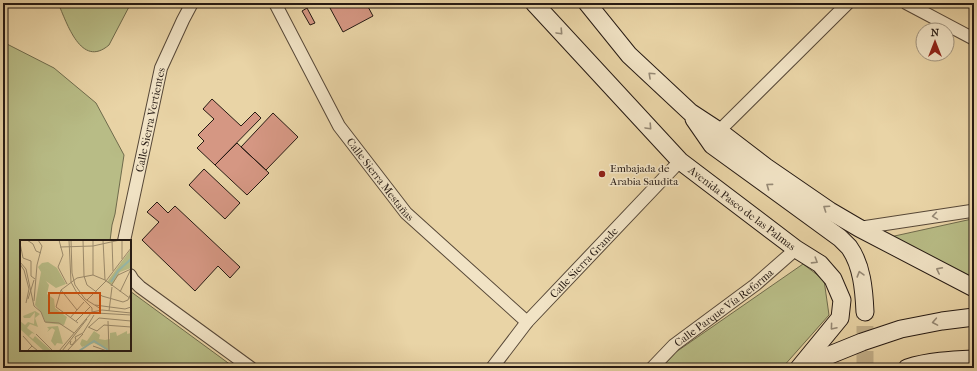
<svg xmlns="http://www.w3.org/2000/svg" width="977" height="371" font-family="'IM FELL French Canon',serif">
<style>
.green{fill:#b8bc86;stroke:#6f6b4c}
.building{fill:#d59783;stroke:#261a13}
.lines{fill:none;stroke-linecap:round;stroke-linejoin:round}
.secondary-tunnel{stroke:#c2af89;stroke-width:17;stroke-dasharray:17 8;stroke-linecap:butt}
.street-casing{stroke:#574838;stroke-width:14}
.secondary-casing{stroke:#261a13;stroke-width:19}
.street{stroke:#f1e3c5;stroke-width:12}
.secondary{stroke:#f1e3c5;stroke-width:17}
.oneway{stroke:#968975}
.poi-dot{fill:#8f2418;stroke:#f1e3c5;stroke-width:1.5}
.labels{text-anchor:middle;stroke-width:3;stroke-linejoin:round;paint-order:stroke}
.street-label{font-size:11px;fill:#261a13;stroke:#f1e3c5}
.poi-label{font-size:11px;fill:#261a13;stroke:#f1e3c5;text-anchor:start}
.inset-river{fill:none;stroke:#97b8a9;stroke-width:2}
.inset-road{fill:none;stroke:#9b8a6b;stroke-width:1}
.view{fill:#cb500d;fill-opacity:0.15;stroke:#cb500d;stroke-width:2}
.inset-edge{fill:none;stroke:#261a13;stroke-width:2}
</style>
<rect width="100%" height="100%" fill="#e9d4a6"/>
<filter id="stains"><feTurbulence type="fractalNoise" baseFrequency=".005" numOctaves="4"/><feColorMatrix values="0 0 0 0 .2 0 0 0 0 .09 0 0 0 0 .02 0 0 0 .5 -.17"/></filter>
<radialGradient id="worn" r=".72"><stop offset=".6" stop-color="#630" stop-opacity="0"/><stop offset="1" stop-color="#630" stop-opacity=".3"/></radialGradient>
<path class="green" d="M58 3H131L109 45C81 69 67 23 58 3Z
M3 42 54 68 96 103 124 155 115 214 112 225 110 241H21V350H130V291L235 368H3Z
M972 219 974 220V280L890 237Z
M803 264 824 280 829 315 782 368H661L676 352Z"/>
<path class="building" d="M339 3H366L373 16 343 32 330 8Z
M307 8 315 23 310 25 302 11Z
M212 99 241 126 255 112 261 118 215 165 197 148 204 141 198 135 214 119 203 109Z
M273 113 298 137 266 170 241 147Z
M237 143 269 173 247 195 215 165Z
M204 169 240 203 225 219 189 185Z
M157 202 168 213 175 206 240 267 230 278 218 266 195 291 142 240 159 222 147 212Z"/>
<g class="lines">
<path class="secondary-tunnel" d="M865 368V312"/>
<g class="street-casing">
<g id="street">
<path id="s1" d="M275 3 339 126 406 213 527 322"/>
<path d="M906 3 974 39"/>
<path d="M719 131 848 3"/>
<path d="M859 228 971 211H974"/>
<path id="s2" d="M124 241 161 68 183 20 192 3"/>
<path d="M130 275 133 280 140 287 251 368"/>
<path id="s3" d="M492 368 527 322 680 161"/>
<path id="s4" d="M652 368 674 345 755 285 796 249"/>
</g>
</g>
<g class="secondary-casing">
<g id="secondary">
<path id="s5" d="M534 3 680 161 796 249 820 264 833 279 842 300 840 318 799 368"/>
<path d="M587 3 629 55 690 112 719 131 766 167 830 211 859 228 974 288"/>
<path d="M694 119 712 145 840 238C843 241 846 244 849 247 862 265 864 290 865 312"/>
<path d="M809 368 820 359 862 342 901 329 942 321 974 317"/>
<path d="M907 368C929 361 952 360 974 359"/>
</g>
</g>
<use href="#street" class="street"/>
<use href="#secondary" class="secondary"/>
</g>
<defs><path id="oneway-chevron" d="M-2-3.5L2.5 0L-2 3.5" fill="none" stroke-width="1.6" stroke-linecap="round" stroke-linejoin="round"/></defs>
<g class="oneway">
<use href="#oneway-chevron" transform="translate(560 32) rotate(47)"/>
<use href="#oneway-chevron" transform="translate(651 75) rotate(-137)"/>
<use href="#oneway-chevron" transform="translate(649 127) rotate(47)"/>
<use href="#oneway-chevron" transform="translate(769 186) rotate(-144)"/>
<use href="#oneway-chevron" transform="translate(826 208) rotate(-146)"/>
<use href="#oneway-chevron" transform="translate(935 216) rotate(171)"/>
<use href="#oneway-chevron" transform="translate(815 261) rotate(32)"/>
<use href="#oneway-chevron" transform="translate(939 270) rotate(-153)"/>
<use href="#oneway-chevron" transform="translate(860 274) rotate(-106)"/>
<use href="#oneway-chevron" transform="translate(935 322) rotate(170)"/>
<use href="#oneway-chevron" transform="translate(833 327) rotate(130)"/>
</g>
<circle class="poi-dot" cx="602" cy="174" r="4"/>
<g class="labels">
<g class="street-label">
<text dy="4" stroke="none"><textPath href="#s2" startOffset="124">Calle Sierra Vertientes</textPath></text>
<text dy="4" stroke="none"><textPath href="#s1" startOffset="206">Calle Sierra Mestañas</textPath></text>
<text dy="4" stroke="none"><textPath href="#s5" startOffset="293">Avenida Paseo de las Palmas</textPath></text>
<text dy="4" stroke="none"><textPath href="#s3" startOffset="140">Calle Sierra Grande</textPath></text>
<text dy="4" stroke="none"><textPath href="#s4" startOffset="94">Calle Parque Vía Reforma</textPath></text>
</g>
<g class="poi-label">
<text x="610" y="172">Embajada de<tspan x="610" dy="13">Arabia Saudita</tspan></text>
</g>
</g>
<g transform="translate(20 240)">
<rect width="111" height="111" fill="#e9d4a6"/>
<path d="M111 9V28L100 32 92 45 87 42ZM28 22 37 28 46 44 36 48 26 41 29 45 27 54 34 59 35 68 47 77 44 85 26 83 21 72 15 65 21 32 18 27 22 23ZM15 71 20 74 15 78 18 87 10 84 7 88 15 94 12 93 9 96 13 99 15 96 32 111H24L0 89V81L5 85 8 82 14 84 15 72 10 78H4L3 76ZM38 86 43 104 37 103 35 106 31 101 35 90 32 88 27 92 29 89 27 87ZM74 91 80 95 79 99 85 100 90 99V93L96 92 97 96 107 91V94L111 93V111H91L74 103 62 107 60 104 62 99 67 101Z" fill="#b8bc86"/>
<path class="inset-river" d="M91 42 98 31 111 19M59 111 74 101 88 110"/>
<path class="inset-road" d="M7 0 13 4 16 11 21 13M39 0 43 15 38 27 47 44M49 0 51 42 57 53 72 68V72M51 0 52 33 55 45 65 59 81 69M63 0 64 36 67 45 82 56 103 62 108 60 111 53M73 0V35M83 0 85 40M92 0 93 31M0 3 3 18 11 21V36L15 39M40 7 73 6 100 0M102 19V0M0 22 6 29 14 66 21 72 25 82 39 83 54 93M0 24 4 30 9 49 6 63M91 46 98 35 111 29M41 50 57 70M100 52 111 29M8 59 14 40M67 60 86 41 111 8M14 61 17 25 22 6 18 0M75 65 105 69 111 67M89 71 92 47M76 73 111 75M50 78 64 62M56 81 71 66M88 81 89 111M58 83 36 67 41 50 57 38 73 35 85 40 111 59M68 87 77 91 84 85 111 87M69 87 79 78 111 81M16 94 33 111M3 96 12 106M51 101 50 104 52 105 56 100 55 97 63 93 74 75M73 106 87 111M7 111 12 106 18 111M39 111 72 72 82 70 111 73M42 111 67 79M47 111 63 94"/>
<path class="view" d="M29 53H80V73H29Z"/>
<rect width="111" height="111" class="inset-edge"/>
</g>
<rect width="977" height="371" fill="none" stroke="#e9d4a6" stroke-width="16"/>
<rect x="4" y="4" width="969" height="363" fill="none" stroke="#261a13" stroke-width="2"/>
<rect x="8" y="8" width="961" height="355" fill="none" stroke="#261a13"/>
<g transform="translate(935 42)"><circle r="19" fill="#f1e3c5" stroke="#a0937e"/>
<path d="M0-3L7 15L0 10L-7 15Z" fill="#8f2418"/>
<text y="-6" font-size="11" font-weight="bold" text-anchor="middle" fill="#261a13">N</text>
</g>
<rect width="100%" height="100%" filter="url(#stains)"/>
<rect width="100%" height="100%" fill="url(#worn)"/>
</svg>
